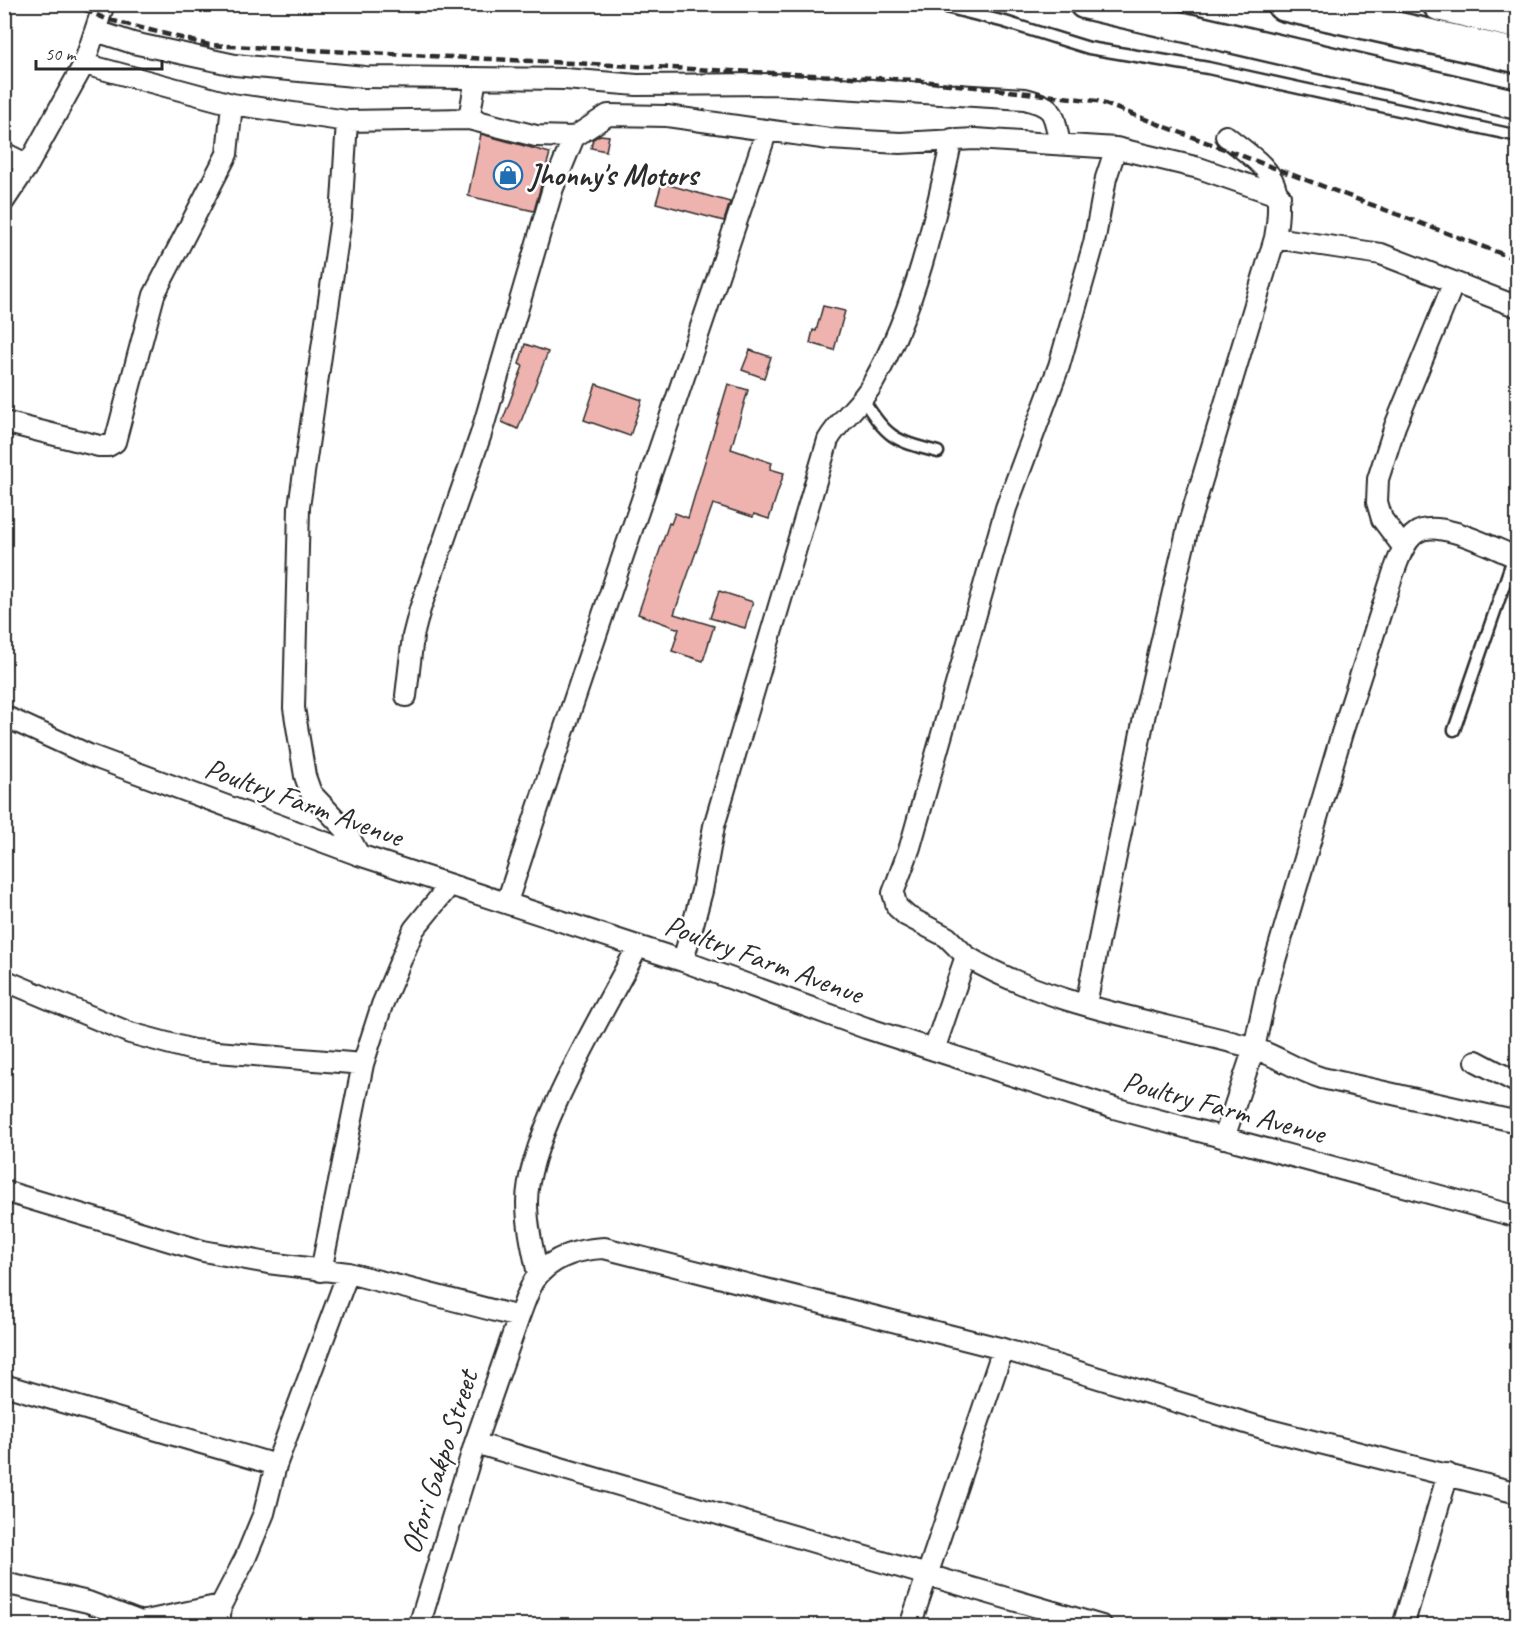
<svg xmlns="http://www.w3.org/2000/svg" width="1522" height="1630" font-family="Caveat,sans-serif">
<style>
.building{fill:#eeb3ae;stroke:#2b2b2b;stroke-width:1.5}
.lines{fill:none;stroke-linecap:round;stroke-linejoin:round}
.lane-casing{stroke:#2b2b2b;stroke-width:15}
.street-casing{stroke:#2b2b2b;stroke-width:24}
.secondary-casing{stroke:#2b2b2b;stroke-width:33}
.highway-casing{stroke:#2b2b2b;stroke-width:38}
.lane{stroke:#fff;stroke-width:10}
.street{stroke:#fff;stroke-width:20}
.secondary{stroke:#fff;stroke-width:28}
.highway{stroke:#fff;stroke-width:33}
.rail{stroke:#2b2b2b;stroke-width:4.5;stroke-dasharray:9 4.5;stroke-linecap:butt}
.labels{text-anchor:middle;stroke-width:5;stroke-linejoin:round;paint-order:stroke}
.poi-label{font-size:30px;font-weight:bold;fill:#2b2b2b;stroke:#fff;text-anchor:start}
.street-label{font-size:30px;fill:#2b2b2b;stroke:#fff}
</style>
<rect width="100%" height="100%" fill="#fff"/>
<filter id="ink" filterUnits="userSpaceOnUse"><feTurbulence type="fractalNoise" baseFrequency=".0167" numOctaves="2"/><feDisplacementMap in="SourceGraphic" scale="12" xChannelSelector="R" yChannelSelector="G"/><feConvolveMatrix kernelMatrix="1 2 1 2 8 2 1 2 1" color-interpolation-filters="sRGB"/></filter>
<g filter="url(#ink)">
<path class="building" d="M481 134 550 153 534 211 468 196Z
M600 135 609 136 606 151 591 148 593 139Z
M662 183 730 202 724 221 656 203Z
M823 306 845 311 834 350 810 343 813 330 816 331Z
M525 344 548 352 518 429 502 422 523 366 519 364Z
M750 350 771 357 764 378 742 370Z
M596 384 642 400 630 436 584 420Z
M728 384 748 390 731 449 772 463 770 469 784 473 769 519 754 514 753 517 713 504 674 614 714 626 703 661 672 651 679 629 638 614 669 523 671 524 675 513 688 518Z
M719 591 753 602 745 628 710 618Z"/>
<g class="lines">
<g class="lane-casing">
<path id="lane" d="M934 4 1005 22 1089 48 1208 68 1518 136
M862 398C888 438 892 440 938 452
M1454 730 1514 556"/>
</g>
<g class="street-casing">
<path id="street" d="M96 31 133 43 235 65 365 77 565 79 637 85 772 84 1025 99C1057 107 1053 114 1060 144
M84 64 232 104 347 121 469 119 536 136 574 137 608 115 667 116 829 139 900 143 975 139 1116 148 1106 178 1094 243 1059 366 1006 508 910 847 893 893 897 907 907 916 947 937 966 956
M469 119 476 78
M347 121 341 218 299 507 294 708 305 776 311 793 345 829 359 855
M1116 148 1199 168 1280 196
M4 153 28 165
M4 201 28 165 84 64 104 4
M1275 238 1381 254 1518 307
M4 422 99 446H108L115 442 154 295 227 154 232 104
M1404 548 1382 519 1377 502 1378 479 1395 426 1454 282
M406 696 413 636 420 609 481 434 553 188 574 137
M4 716 89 755 359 855 683 961 866 1028 1114 1108 1518 1217
M507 902C591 644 682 387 767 130
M683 961 702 891 714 826 828 440C840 419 861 405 873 383 916 307 934 223 952 139
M4 980 130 1033 193 1050 363 1064
M1086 1004 1145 713 1189 523 1275 238C1285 178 1271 171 1226 136
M934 1050 966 956C1045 1005 1161 1022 1250 1047 1274 1054 1296 1070 1322 1078L1518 1122
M1476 1061 1518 1083
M1224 1138 1254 1048 1268 984 1342 733 1393 574C1398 561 1404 541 1416 533 1437 517 1495 549 1518 558
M4 1191 203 1251 268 1263 348 1273 519 1317C524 1304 530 1284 539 1274 556 1256 581 1249 604 1248L1003 1349 1269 1430 1518 1493
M321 1271 363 1064 382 1005 414 929 449 886
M538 1274C533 1251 527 1226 527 1202 527 1136 607 1007 638 946
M4 1385 276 1465
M475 1443 1102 1626
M4 1583 88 1602 141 1622 221 1605 245 1559 264 1513 276 1465 348 1273
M219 1626 221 1605
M419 1626 475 1443 519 1317
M910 1626 1003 1349
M1403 1626 1448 1474"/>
</g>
<g class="secondary-casing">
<path id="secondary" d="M1084 4 1518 105"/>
</g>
<g class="highway-casing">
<path id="highway" d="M1284 4 1518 56
M1440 4 1518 22"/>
</g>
<use href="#lane" class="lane"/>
<use href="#street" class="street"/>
<use href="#secondary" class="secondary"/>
<use href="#highway" class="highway"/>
<path class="rail" d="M72 4 106 19 209 45 914 80 1097 101 1518 260"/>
</g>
</g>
<defs>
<g id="shop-ring" transform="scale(1.5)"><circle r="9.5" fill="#fff" stroke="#1f6fb2" stroke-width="1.5"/><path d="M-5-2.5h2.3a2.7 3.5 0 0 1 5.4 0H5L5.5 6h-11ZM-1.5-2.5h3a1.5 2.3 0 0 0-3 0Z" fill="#1f6fb2"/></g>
</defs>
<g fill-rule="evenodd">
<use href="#shop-ring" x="508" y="175"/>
</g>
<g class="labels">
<g class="poi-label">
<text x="529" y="185">Jhonny's Motors</text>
</g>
<g class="street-label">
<text transform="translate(304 802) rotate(20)" y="10">Poultry Farm Avenue</text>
<text transform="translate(764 959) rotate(20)" y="10">Poultry Farm Avenue</text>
<text transform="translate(1224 1107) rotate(15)" y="10">Poultry Farm Avenue</text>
<text transform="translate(439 1462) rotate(-72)" y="10">Ofori Gakpo Street</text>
</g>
</g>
<rect width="1522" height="1630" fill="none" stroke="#fff" stroke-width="24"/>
<rect x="12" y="12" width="1498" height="1606" fill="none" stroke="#2b2b2b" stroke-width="2" filter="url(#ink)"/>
<path d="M36 60v9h126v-9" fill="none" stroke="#2b2b2b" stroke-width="3"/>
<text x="45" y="60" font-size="18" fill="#2b2b2b" stroke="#ffffff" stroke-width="4.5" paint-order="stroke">50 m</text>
</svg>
